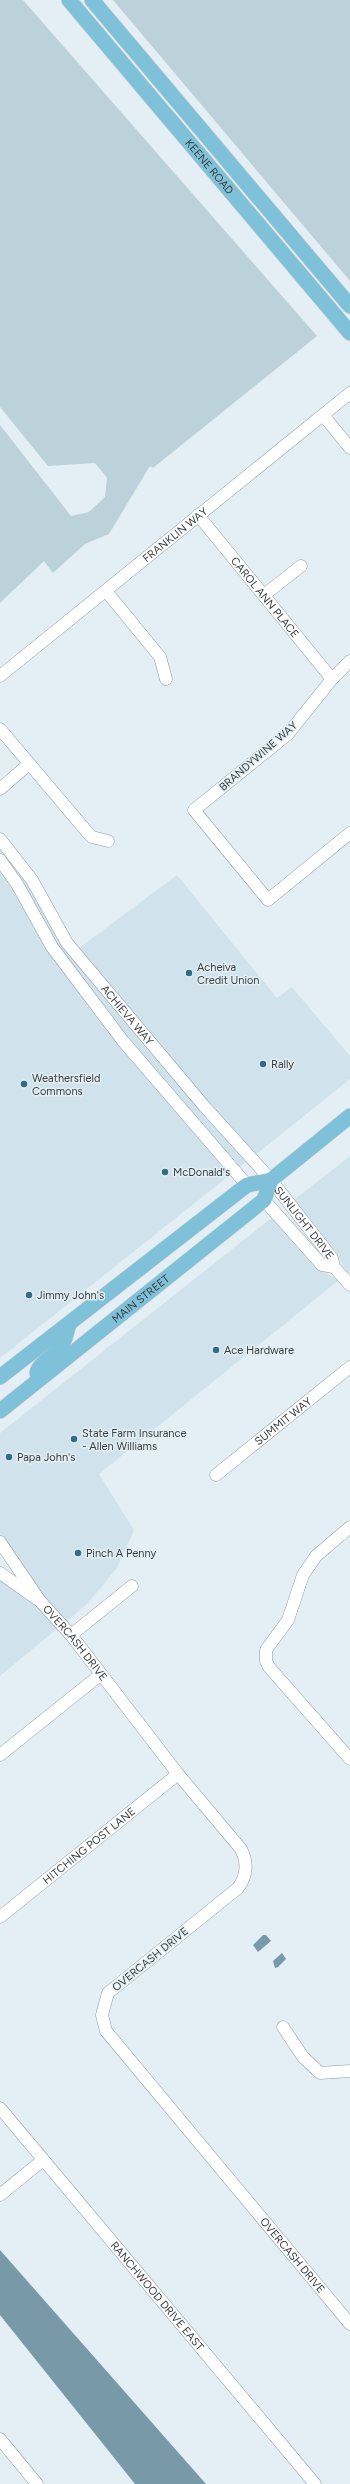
<svg xmlns="http://www.w3.org/2000/svg" width="350" height="2484" font-family="Figtree,sans-serif">
<style>
.built{fill:#d0e3ec}
.green{fill:#bcd2db}
.water{fill:#789aa8}
.lines{fill:none;stroke-linecap:round;stroke-linejoin:round}
.minor-casing{stroke:#909a9f;stroke-width:13}
.major-casing{stroke:#cccdcd;stroke-width:16}
.minor{stroke:#fff;stroke-width:12}
.major{stroke:#7fc1d8;stroke-width:15}
.poi-dot{fill:#316d84;stroke:#e3eff4;stroke-width:1.5}
.labels{text-anchor:middle;stroke-width:3;stroke-linejoin:round;paint-order:stroke}
.street-label{font-size:11px;fill:#393e40;stroke:#e3eff4}
.poi-label{font-size:11px;fill:#393e40;stroke:#e3eff4;text-anchor:start}
</style>
<rect width="100%" height="100%" fill="#e3eff4"/>
<path class="built" d="M0 848 29 886 63 946 246 1162 238 1168 127 1037 57 944 22 881 0 852Z
M0 867 48 949 119 1043 230 1175 0 1358Z
M177 875 277 998 292 987 350 1056V1079L254 1156 79 948Z
M350 1156V1271L347 1273 337 1253 294 1200Z
M274 1216 320 1270 339 1280 99 1474 134 1530 117 1568 88 1603 66 1622 44 1597 0 1533V1433Z
M0 1581 37 1605 58 1628 0 1676Z"/>
<path class="green" d="M0 0H23L317 336 153 468 150 466 109 534 85 544 53 573 44 561 0 603V425L71 516 89 512 105 497 107 478 95 463 48 466 0 407Z
M113 0H350V281Z"/>
<path class="water" d="M263 1935H266L271 1941 258 1952 253 1945Z
M282 1953 286 1959 278 1967 275 1968 273 1961Z
M0 2250 206 2484H135L0 2315Z"/>
<g class="lines">
<g class="minor-casing">
<g id="minor">
<path d="M323 415 350 448"/>
<path id="s1" d="M198 515 332 679"/>
<path d="M106 591 160 657 166 679"/>
<path d="M264 595 301 566"/>
<path d="M350 661 332 679 288 734 194 810 268 900 350 833"/>
<path id="s2" d="M0 676 350 393"/>
<path d="M0 729 88 833 92 837 108 841"/>
<path d="M0 789 29 764"/>
<path id="s3" d="M0 839 32 880 67 943 204 1106 271 1180 332 1258 334 1267 350 1285"/>
<path d="M0 860 17 884 52 947 123 1041 247 1185"/>
<path d="M264 1200 322 1265 334 1267"/>
<path id="s4" d="M216 1475 350 1367"/>
<path d="M350 1527 316 1556 303 1575 288 1620 266 1650V1661L269 1667 350 1759"/>
<path id="s5" d="M0 1542 40 1601 71 1635 178 1774 241 1849C248 1863 247 1876 238 1888L108 1993 102 2015 106 2031 350 2324"/>
<path d="M0 1573 37 1599"/>
<path d="M71 1635 132 1586"/>
<path d="M0 1755 100 1675"/>
<path id="s6" d="M0 1917 178 1774"/>
<path d="M283 2027 303 2057 320 2073 350 2071"/>
<path id="s7" d="M0 2108 315 2484"/>
<path d="M0 2195 43 2160"/>
<path d="M0 2439 37 2484"/>
</g>
</g>
<g class="major-casing">
<g id="major">
<path id="s8" d="M69 0 350 333"/>
<path d="M92 0 350 306"/>
<path d="M37 1373C39 1363 52 1358 58 1350 65 1343 66 1333 69 1324"/>
<path d="M0 1377 247 1185 271 1180 350 1116"/>
<path id="s9" d="M0 1411 264 1200 271 1180"/>
</g>
</g>
<use href="#minor" class="minor"/>
<use href="#major" class="major"/>
</g>
<g class="poi-dot">
<circle cx="189" cy="973" r="4"/>
<circle cx="263" cy="1064" r="4"/>
<circle cx="24" cy="1084" r="4"/>
<circle cx="165" cy="1172" r="4"/>
<circle cx="29" cy="1295" r="4"/>
<circle cx="216" cy="1350" r="4"/>
<circle cx="74" cy="1439" r="4"/>
<circle cx="9" cy="1457" r="4"/>
<circle cx="78" cy="1553" r="4"/>
</g>
<g class="labels">
<g class="street-label">
<text dy="4" stroke="none"><textPath href="#s8" startOffset="218">KEENE ROAD</textPath></text>
<text dy="4" stroke="none"><textPath href="#s2" startOffset="225">FRANKLIN WAY</textPath></text>
<text dy="4" stroke="none"><textPath href="#s1" startOffset="106">CAROL ANN PLACE</textPath></text>
<text transform="translate(258 756) rotate(-41)" y="4">BRANDYWINE WAY</text>
<text dy="4" stroke="none"><textPath href="#s3" startOffset="218">ACHIEVA WAY</textPath></text>
<text dy="4" stroke="none"><textPath href="#s3" startOffset="491">SUNLIGHT DRIVE</textPath></text>
<text dy="4" stroke="none"><textPath href="#s9" startOffset="180">MAIN STREET</textPath></text>
<text dy="4" stroke="none"><textPath href="#s4" startOffset="86">SUMMIT WAY</textPath></text>
<text dy="4" stroke="none"><textPath href="#s5" startOffset="126">OVERCASH DRIVE</textPath></text>
<text dy="4" stroke="none"><textPath href="#s6" startOffset="114">HITCHING POST LANE</textPath></text>
<text transform="translate(150 1959) rotate(-39)" y="4">OVERCASH DRIVE</text>
<text dy="4" stroke="none"><textPath href="#s5" startOffset="930">OVERCASH DRIVE</textPath></text>
<text dy="4" stroke="none"><textPath href="#s7" startOffset="245">RANCHWOOD DRIVE EAST</textPath></text>
</g>
<g class="poi-label">
<text x="197" y="971">Acheiva<tspan x="197" dy="13">Credit Union</tspan></text>
<text x="271" y="1068">Rally</text>
<text x="32" y="1082">Weathersfield<tspan x="32" dy="13">Commons</tspan></text>
<text x="173" y="1176">McDonald's</text>
<text x="37" y="1299">Jimmy John's</text>
<text x="224" y="1354">Ace Hardware</text>
<text x="82" y="1437">State Farm Insurance<tspan x="82" dy="13">- Allen Williams</tspan></text>
<text x="17" y="1461">Papa John's</text>
<text x="86" y="1557">Pinch A Penny</text>
</g>
</g>
</svg>
